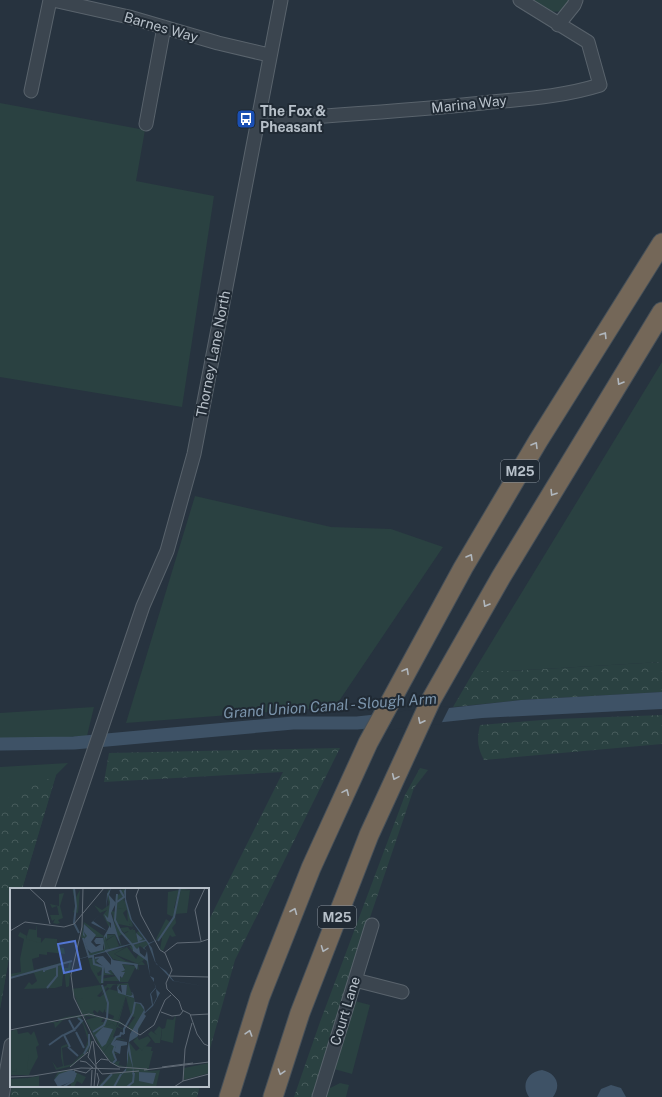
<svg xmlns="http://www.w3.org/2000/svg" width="662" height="1097" font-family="'Public Sans',sans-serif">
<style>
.green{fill:#2a4141}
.forest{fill:url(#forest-crowns)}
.water{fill:#3e5266}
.pier{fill:#27333f}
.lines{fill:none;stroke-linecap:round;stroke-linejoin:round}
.canal{stroke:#3e5266;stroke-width:13}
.minor-casing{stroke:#59636c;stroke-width:15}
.highway-casing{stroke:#465059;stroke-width:21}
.minor{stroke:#3b454f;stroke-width:13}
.highway{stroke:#746758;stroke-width:19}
.oneway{stroke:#b0b7be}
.labels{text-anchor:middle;stroke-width:4;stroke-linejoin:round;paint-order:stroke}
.shield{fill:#202a34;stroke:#8a939c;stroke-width:1}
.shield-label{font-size:13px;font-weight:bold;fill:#b7c0c9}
.street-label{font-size:14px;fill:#b7c0c9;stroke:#202a34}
.poi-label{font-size:14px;font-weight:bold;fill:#b7c0c9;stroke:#202a34;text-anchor:start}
.water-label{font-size:15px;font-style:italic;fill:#7a93aa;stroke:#202a34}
.inset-river{fill:none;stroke:#3e5266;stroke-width:2}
.inset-road{fill:none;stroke:#616b76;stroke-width:1}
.view{fill:#5376d3;fill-opacity:0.15;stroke:#5376d3;stroke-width:2}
.inset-edge{fill:none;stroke:#b7c0c9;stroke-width:2}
</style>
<defs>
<pattern id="forest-crowns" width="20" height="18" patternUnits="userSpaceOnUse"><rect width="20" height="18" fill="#2a4141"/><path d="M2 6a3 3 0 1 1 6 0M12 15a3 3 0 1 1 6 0" fill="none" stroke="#475b5b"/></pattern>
</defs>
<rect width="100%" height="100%" fill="#27333f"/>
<path class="green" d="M532 0H569L562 11C549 14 542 7 532 0Z
M0 103 145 130 136 181 214 196 182 407 0 377Z
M662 362V662L510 671H474Z
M195 496 331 527 391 529 443 547 335 707 126 723Z
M94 707 87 736 0 741V713Z
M68 763 56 775 22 889H11V946L0 1009V767Z
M355 1001 370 1005 352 1074 334 1069Z
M340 1083 349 1085 346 1097H325L330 1088Z"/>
<path class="forest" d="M662 662V692L521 700 453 707 474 671H510Z
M662 715V744L484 760C477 747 477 738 480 725L555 719Z
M340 748 235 960 208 1056V922L283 772 104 782 109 753Z
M420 768 428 770 414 788 343 997 317 1097H294L320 1022 405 795Z
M56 775 22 889H11V946L0 1009V802Z
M12 1086H200L197 1097H10Z"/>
<path class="water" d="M662 692V709L482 718 377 729 385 715 521 700Z
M542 1070C556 1073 562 1085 553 1097H529C521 1085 527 1072 542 1070Z
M611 1085 621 1088 626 1097H597L601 1089Z"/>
<path class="pier" d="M450 706 441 724 378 731 384 713Z"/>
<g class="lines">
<path class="canal" d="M0 744 74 743 293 723H357L385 720"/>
<g class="minor-casing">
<path id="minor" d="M53 0 129 17 218 43 269 55
M558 25 574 5 576 0
M31 91 50 0
M259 121C333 115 408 111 483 103 522 99 562 97 600 85L588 42 520 0
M146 124 164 27
M47 889 143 606 167 551 194 454 281 0
M355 980 402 992
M2 1097 11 1045
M319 1097 372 925"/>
</g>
<g class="highway-casing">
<path id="highway" d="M229 1097 260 997 311 868 368 743 463 568 538 441 662 243
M273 1097 300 1013 369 835 431 700 501 577 662 312"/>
</g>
<use href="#minor" class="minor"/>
<use href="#highway" class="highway"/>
</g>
<defs><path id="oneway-chevron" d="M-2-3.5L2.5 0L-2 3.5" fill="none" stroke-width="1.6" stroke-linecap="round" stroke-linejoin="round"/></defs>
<g class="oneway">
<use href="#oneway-chevron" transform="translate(604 335) rotate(-58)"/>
<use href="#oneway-chevron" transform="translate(620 382) rotate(121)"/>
<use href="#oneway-chevron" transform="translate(535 445) rotate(-59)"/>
<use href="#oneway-chevron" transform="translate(553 493) rotate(122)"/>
<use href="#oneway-chevron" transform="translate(470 557) rotate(-60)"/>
<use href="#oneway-chevron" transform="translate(486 604) rotate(120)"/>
<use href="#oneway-chevron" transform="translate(406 671) rotate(-61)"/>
<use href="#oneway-chevron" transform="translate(421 721) rotate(116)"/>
<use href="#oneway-chevron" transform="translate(395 777) rotate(114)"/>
<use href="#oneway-chevron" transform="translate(346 792) rotate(-66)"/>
<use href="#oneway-chevron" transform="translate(294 911) rotate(-68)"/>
<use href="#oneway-chevron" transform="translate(324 949) rotate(111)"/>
<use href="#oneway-chevron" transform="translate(249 1033) rotate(-73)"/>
<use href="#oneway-chevron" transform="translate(281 1072) rotate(108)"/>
</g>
<defs>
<g id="bus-square" transform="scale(1)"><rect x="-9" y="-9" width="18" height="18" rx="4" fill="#1a4fb4" stroke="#202a34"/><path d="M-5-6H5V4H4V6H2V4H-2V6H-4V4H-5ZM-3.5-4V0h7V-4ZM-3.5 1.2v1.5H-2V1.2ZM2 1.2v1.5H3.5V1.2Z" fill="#fff"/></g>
</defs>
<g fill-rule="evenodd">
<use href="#bus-square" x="246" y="119"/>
</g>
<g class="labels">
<g class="shield">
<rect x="501" y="460" width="38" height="22" rx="3"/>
<rect x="318" y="906" width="38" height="22" rx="3"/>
</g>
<g class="shield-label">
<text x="520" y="476">M25</text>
<text x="337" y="922">M25</text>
</g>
<g class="street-label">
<text transform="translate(161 27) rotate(16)" y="5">Barnes Way</text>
<text transform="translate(469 104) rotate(-6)" y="5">Marina Way</text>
<text transform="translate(213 354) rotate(-79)" y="5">Thorney Lane North</text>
<text transform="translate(345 1011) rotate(-73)" y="5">Court Lane</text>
</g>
<g class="poi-label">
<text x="260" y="116">The Fox &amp;<tspan x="260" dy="16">Pheasant</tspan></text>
</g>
<g class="water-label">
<text transform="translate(330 706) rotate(-4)" y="5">Grand Union Canal - Slough Arm</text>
</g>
</g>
<g transform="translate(10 888)">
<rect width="199" height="199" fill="#27333f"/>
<path d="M170 0 180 2 171 3 169 18 165 27 166 35 162 40 166 48 162 49 160 47 153 63 150 61 152 50 150 49 147 53 146 51 156 31 160 34 163 29 157 26 158 4 169 2 164 20 166 21ZM111 3 113 4V12L115 13 123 38 118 36 117 22 107 20V6L109 7ZM118 39 120 42H125L128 53 133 51 126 45 129 43 135 53 129 54 118 43 114 45 110 40ZM10 44 17 48 16 51 31 50V55L35 50 47 51V59L54 60 55 66 37 64V67L29 66V69L22 71 24 82 54 74V75L0 89V86L11 84 10 71 14 51 8 48ZM105 47 109 58 100 62 96 53ZM117 59 126 71 129 65 137 73 135 71 128 76 104 66ZM78 70 83 71 88 88 92 87 91 91 106 88 110 93H94V95L90 96 81 81ZM54 76 52 98 45 100 14 101 19 94 22 97 27 93 24 85 0 90ZM97 96H108L103 97 100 101 97 99 95 104 99 101 107 103 116 108 106 139 102 135 97 138 95 133 98 130 103 131 104 128 95 124V121L93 125 89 122 88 125 84 122 82 126H72L62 101 90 97 93 102 87 108 90 109 95 105V103ZM149 138 152 141 150 155H145L138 146 141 143 147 147 144 144ZM7 141 8 146 18 144 21 147 24 143 29 157 26 159 28 169 21 182 0 184V146L1 143ZM126 147 129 152 138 148 141 152 132 163 123 153 127 150 120 152ZM100 155 104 158V174L110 173 108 178 103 174 93 165ZM199 175V185L174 192V180ZM29 188V199H0L18 190Z" fill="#2a4141"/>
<path d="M62 0H65L66 9 70 2 68 25 63 24 66 18ZM99 0V9L106 15 101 22 105 24 106 6 107 20 115 21 113 10V4L110 3 115 0 114 14 117 21 113 25 117 33 120 34 119 37H121L123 39 108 36 113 46 109 48 111 56 112 58 121 56 114 46 124 40 122 43 129 54 81 68 84 67 85 71 88 70 90 72 93 71 91 75 88 71 86 74 94 79 95 85 101 86 98 84 103 81V71L97 64 116 59 104 66 116 73 128 76 132 73 135 77H128L129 82 125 80 118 94H110V89L101 84 104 87H94L91 91 92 81 88 85 85 83 83 71 78 68 74 57 79 65 90 63 88 61 89 59 91 62 94 61 93 49H84L85 46 83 48 84 45 74 36 73 44 79 47 75 53 71 49 74 34 95 49 99 39 93 27 97 22 90 25 84 17 92 22 99 17 97 6ZM102 25 107 46 98 47 101 39 98 32ZM105 47 108 49 111 58 100 62 96 52ZM104 71 117 76H127L126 78 111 76 115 80 111 84H115L112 90 103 86ZM54 5 50 18 53 30 48 32 50 35 47 36 43 35 45 31 42 33 40 27H49L47 18 42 20 40 16 49 18V6ZM136 53 139 56 134 60 137 63 136 65 138 74V78L135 70 137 63 130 58 127 61 134 69 122 61 127 69 119 58 123 57 125 60 123 57ZM61 74 59 98H57L59 99H56L54 80H58L59 75H55ZM118 95 125 115 130 116 134 122 126 143 122 144 118 139 125 129 121 128 116 109 109 133 115 137 109 136 108 138 113 141 116 138 114 142 107 139 103 149 116 152 106 151 102 156 106 158 105 165 110 166H105L103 175 116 179 106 178 98 171 82 145 85 144V149L92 131 86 129H94L91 134H95L97 138 102 135 106 139 109 134 103 131 108 132 116 109H111L106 107H116L117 98 110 97 108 105 107 96ZM93 139 103 141 96 156 92 159 85 147ZM100 155 104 158 99 167H105L104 174 93 165ZM90 97 64 101 67 110 73 111 68 114 71 122 84 125 85 129 75 128 76 132 83 130 81 141 73 127 79 125 72 126 62 101 92 97 93 99 98 97 91 108 93 102ZM70 127 81 152 79 162 62 178 46 182 42 173 47 180 53 178 51 169V159L52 158 57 156 59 158 52 160 54 178 62 176 74 164 78 152 73 136 66 129 54 131 45 140 44 135 38 134H48L50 131 59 128 56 129ZM19 165 17 181 21 182 19 187H0V182L4 184 5 181 6 184 7 180H17ZM61 182 76 189 72 196 67 193 64 199H61V196L52 199 63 193 65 184 49 186 47 189 44 191 48 184ZM18 190 9 198H0V191Z" fill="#2a4141" fill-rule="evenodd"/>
<path d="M180 2 177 25 165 26 171 3ZM27 36V49L31 50 30 55 16 51 19 41 26 42ZM117 108 124 110 125 115 130 116 134 121 135 128 128 143 118 139 125 129 121 128ZM166 127 163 155 151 152 152 141 155 140 157 131 163 132ZM86 129H94L91 134H95L97 138 102 135 106 139 93 165 76 132ZM119 154 126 163 130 160 132 163 134 158 142 159 141 163H143L138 183 150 182 146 199H87L99 187 116 183Z" fill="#2a4141"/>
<path d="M101 0 99 7 106 15 101 25 111 58 105 46H97V51L95 48 94 53 95 62 128 54 126 45 133 51 129 53 135 52 120 31 115 13 114 3 116 0V11L122 32 139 55 149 51 139 56 142 60 146 76 156 83 164 93 199 99 163 93 145 74 138 56 134 60 137 63 140 88 144 90V94L140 88 137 73 123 63 122 56 97 64 103 72 128 76 127 82 124 77 112 76 115 82 111 84H115L112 90 110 88V94L101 82 98 83 101 86 95 85 94 79 86 73 89 70 85 71V69L93 68 101 77V71L96 64 62 73 95 63 93 55 94 48 97 43 81 35 96 21 97 6ZM98 6 100 14 98 30 94 26 97 33 101 35V39L100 40V37L97 43 83 33 96 21ZM136 53 138 56 133 60 137 63 135 69 130 65 129 59 127 61 123 57ZM74 36 86 47 81 54 86 59 91 56H86L84 53 86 50H93V62L81 65 77 61 74 51 77 48 74 44 75 49 73 47ZM144 95 146 100 141 106 142 109 143 117 147 109 146 101 150 105 143 118 134 126 136 128 128 141V148L119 154 124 185 122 187 123 180 118 163V171L116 183 109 189 117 179V164L120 146 134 122 130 116 125 115 124 110 108 105 107 99 110 96 108 100 112 105 111 97H117L116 107 121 108 123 106 121 104 123 105 125 114 131 115 134 119 135 124 142 117 140 106 146 99ZM93 139 103 141 96 156 92 159 85 147ZM106 152 117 154V157L111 158 110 166 104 163 106 158 102 156ZM61 182 65 183 66 188 63 193 48 199 44 192 49 186ZM129 184 146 185 143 196 129 193Z" fill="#3e5266" fill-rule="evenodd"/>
<path class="inset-river" d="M64 0 66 18 64 35 69 45M107 6 105 32 111 44 124 59M107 14 114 9 110 2M73 50 79 69 83 68 84 76 93 79 92 95M148 53 164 29 170 0M34 84V82L47 78V88L37 100M0 90 62 73M59 132 65 143M65 141 72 133 68 130M66 144 74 160M83 144 94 137 97 130 98 115 92 97M114 146V141L123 125 125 114M39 157 53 147M58 159 68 168M60 159 54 147 64 142M74 166 79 157V146M103 175 106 172 103 164 105 158 102 156 106 149 110 148 111 145 114 146M53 199 63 193 66 185M90 199 102 186M104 199 111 186M117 199 123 194 124 185"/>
<path class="inset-road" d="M19 0 34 14 40 36M73 0 72 39 61 87 64 110 86 155 100 174 109 179 137 181M129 0 126 8 131 27 150 62 155 65M158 0H171M0 43 15 34 54 39 64 36 94 0M191 53 185 22 195 0M154 65 167 55 190 54 199 51M155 65 162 82 156 95 157 101 169 113 172 122 180 126 187 146 194 156 199 158M160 88 199 89M151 124 162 128 170 127 173 123M180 127 199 126M0 142 79 126 109 134 130 147 144 137 155 112 161 107M82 153 78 169 92 186 129 183M83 153 86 177 84 199M70 173 76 174 83 180M86 176 91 171 98 172M60 179 78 164M152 179 183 175M64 182 76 185 83 179M134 182 199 174M0 189 23 188 71 180 110 181M173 193 175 161 182 135M81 199 82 182M87 199 89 192 87 185M164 199 173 193 199 186"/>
<path class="view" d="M65 53 71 81 54 85 48 56Z"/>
<rect width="199" height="199" class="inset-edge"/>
</g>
</svg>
